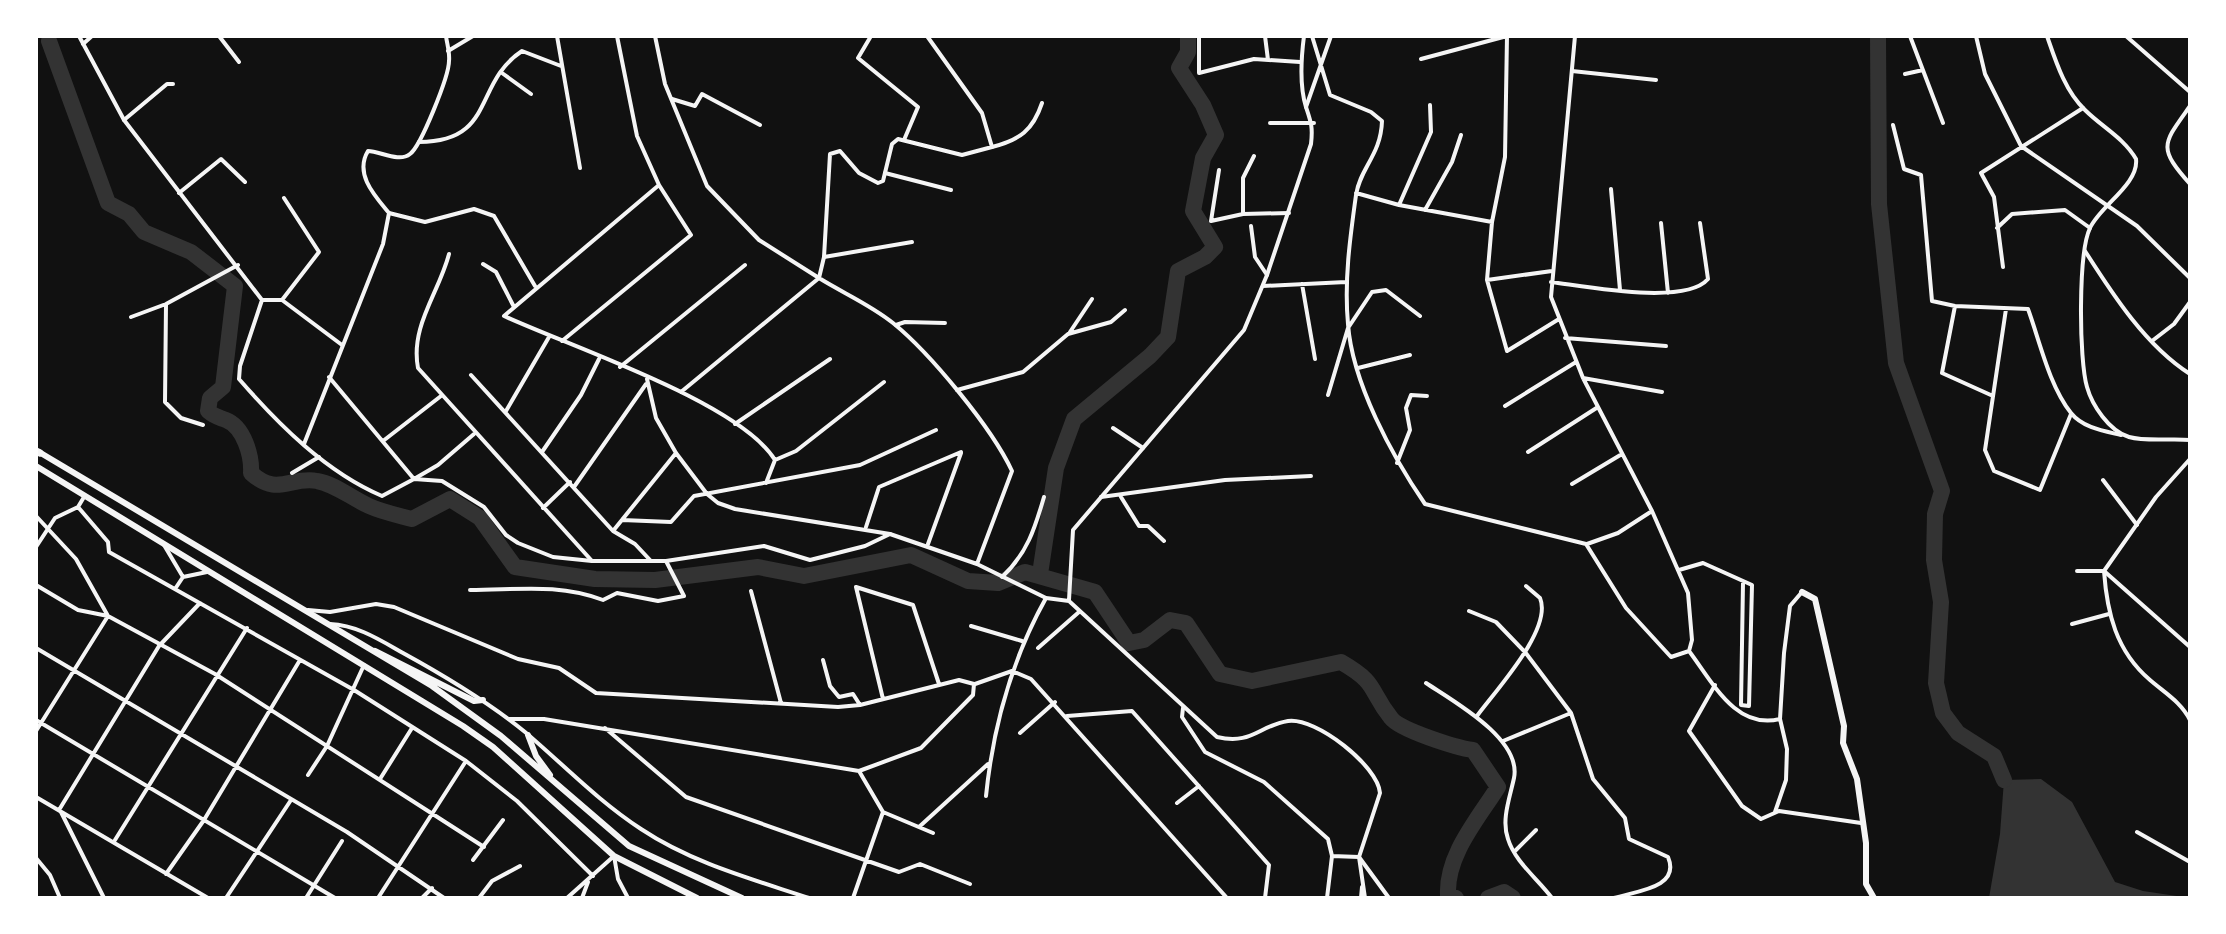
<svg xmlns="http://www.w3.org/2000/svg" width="2226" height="934" font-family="Bitter,serif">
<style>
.water{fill:#333}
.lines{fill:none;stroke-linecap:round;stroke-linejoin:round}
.river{stroke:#333;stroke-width:16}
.minor{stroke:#f5f5f5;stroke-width:4}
.tertiary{stroke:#f5f5f5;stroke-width:4}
.trunk{stroke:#f5f5f5;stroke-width:6}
.motorway{stroke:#f5f5f5;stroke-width:7}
</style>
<rect width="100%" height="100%" fill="#111"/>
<path class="water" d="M2041 779 2072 802 2115 882 2143 891 2190 898H1989L2000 834 2004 780Z"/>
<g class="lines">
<path class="river" d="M1878 36 1879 204 1896 363 1942 491 1935 514 1934 560 1941 602 1936 683 1943 713 1958 733 1994 756 2004 780
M49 41 108 203 129 214 144 232 191 252 235 286 223 387 210 398 208 411C215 417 218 417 226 420 244 427 252 456 251 473 277 497 291 476 317 481 335 484 351 498 369 506 382 512 397 515 412 519L450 499 480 518 515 567 595 579 655 580 758 567 804 576 911 555 968 581 998 583 1025 572 1095 592 1129 643 1144 640 1170 620 1186 623 1220 674 1252 681 1341 662C1379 684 1368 689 1391 718 1400 730 1457 748 1473 750L1498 787C1478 819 1446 855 1448 895L1456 898
M1040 574 1056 468 1074 419 1150 356 1168 337 1178 271 1205 257 1215 247 1193 211 1203 158 1216 135 1203 105 1179 68 1188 52V36
M1488 898 1504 892 1513 898"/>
<path class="minor" d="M219 36 239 62
M557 36 580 168
M655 36 665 84 707 186 759 240 819 278 681 392
M871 36 858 58 918 107 904 140
M1199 36V73L1254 59 1300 62
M1265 36 1268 60
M1312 36 1330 95 1371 112 1382 121C1381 155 1360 168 1356 195 1350 238 1344 281 1348 324 1352 382 1392 456 1425 504L1586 544 1626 608 1671 657 1689 651
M1507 36 1505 157 1492 222 1487 280 1507 351 1559 319
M1575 36 1551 297 1583 378 1652 511 1688 593 1692 640 1689 651
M1910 36 1943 123
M1976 36 1985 74 2021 146 2137 226 2190 278
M2126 36 2190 92
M83 44 92 36
M448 51 473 36
M1421 59 1507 36
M1572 71 1656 80
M502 73 531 94
M1905 74 1923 70
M672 99 695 106 702 94 760 125
M2190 106C2163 144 2157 147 2190 184
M1306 107 1331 36
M124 120 167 84H173
M1270 123H1314
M1893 125 1904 169 1921 175 1932 301 1955 306 2028 309C2040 342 2049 385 2071 413 2083 428 2104 431 2121 435
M419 142C496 142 473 83 522 51L561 66
M992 147C1020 140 1033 130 1042 103
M1219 170 1211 221 1243 214 1289 213
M885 173 951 190
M659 185 504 316C571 347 739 402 775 460L766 483
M1611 189 1620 290
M179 193 221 159 245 182
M1356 193 1399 205 1492 222
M1399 205 1431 132 1430 105
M1425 210 1452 162 1461 135
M389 213 425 222 474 209 494 216 535 286
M1243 214V178L1254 156
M1661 223 1668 293
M1251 226 1255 257 1267 275
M1997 228 2012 214 2065 210 2090 228
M2085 251C2113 295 2146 346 2190 374
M449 254C439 293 410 326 418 368L592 561
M824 257 912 242
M483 264 496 272 514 307
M2003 267 1994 197 1981 173 2083 108
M1487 280 1552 271
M1551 282C1584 286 1685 306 1708 279L1700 223
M1302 284 1315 359
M1263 286 1346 282
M262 300H282L319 252 284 198
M282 300 342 345
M166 304 165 402 181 418 203 425
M1955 306 1942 373 1993 396
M2006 309 1985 450 1994 471 2040 490 2071 414
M131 317 166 304 238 265
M896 325 905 322 945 323
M1070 332 1092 299
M1565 338 1666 346
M562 341 691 235 659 185 637 136 617 36
M2152 341 2174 324 2190 302
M620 367 745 265
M1358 368 1410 355
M471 375 613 531 635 544 650 560
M329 377 414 479 438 465 474 434
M1583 378 1662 392
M647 379 656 418 676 453 707 494 718 503 735 509 890 534
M957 390 1023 372 1068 334 1111 322 1125 310
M1328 395 1348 328 1372 292 1386 290 1420 316
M1505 406 1576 362
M506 411 549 337
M735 424 830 359
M1113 428 1143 448
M383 441 441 396
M542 452 581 395 599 359
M1528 452 1598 407
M775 460 796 451 884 382
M1397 463 1410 430 1406 408 1411 395 1427 396
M292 473 319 457
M2103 480 2137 525
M1572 484 1622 454
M574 487 646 384
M1101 497 1225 480 1311 476
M1121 497 1139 526H1148L1164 541
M78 507 108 542 109 552 354 690 466 761 517 801 593 876
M543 508 570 482
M36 516 76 559 108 616
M622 520 671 522 694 496 860 465 936 430
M866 527 879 487 961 452
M613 531 676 453
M928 544 961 453
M1587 544 1618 533 1652 511
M164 545 183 577
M36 547 55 518 78 507 84 497
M1679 570 1703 563 1752 585 1749 706 1741 705 1743 583
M2077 571H2104L2190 647
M1002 577C1027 554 1035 528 1044 497
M36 585 78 610 108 616 215 674 484 847
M856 587 913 605 939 684
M856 587 883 699
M175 589 183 577 207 572
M470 590C517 590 558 583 603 600L617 593 658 601 684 596 666 561
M751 591 781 703
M308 610 330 612 376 604 394 607 518 659 559 668 596 693 838 707 860 705 959 680 974 684
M1469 611 1496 622 1525 652 1571 713 1593 779 1625 818 1629 839 1668 857C1681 888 1636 891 1614 898
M330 624C357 625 380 640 403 653 445 676 487 701 525 732 564 765 598 801 641 829 692 863 752 879 809 898
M2072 624 2109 614
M971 626 1022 641
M36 648 347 832 444 898
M1038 648 1079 612
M1689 651C1713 683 1736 730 1780 719
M823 660 830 686 839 697 853 694 860 705
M1426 683C1453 701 1522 739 1514 778 1510 797 1501 820 1508 839 1515 862 1538 879 1552 898
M975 684 1012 671 1031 679 1227 898
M1715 685 1689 731 1742 806 1761 819 1779 811 1861 823
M1183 708 1182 717 1205 752 1264 782 1328 839 1332 856 1327 898
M1067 716 1132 711 1269 865 1265 898
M1477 716C1496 690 1553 629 1540 598L1526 586
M509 719H544L859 771 883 812
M36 720 335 898
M605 728 686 797 899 872 920 864 970 884
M36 731 108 616
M1020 733 1055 702
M1503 741 1571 713
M859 771 921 748 973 695 974 684
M308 775 327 746 364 665
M380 779 412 728
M986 796C993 727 1012 659 1046 598
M36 797 208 898
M1177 803 1199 786
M59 810 159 646 200 603
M61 812 104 898
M883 812 933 833
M1775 812 1786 780 1787 749 1780 719 1784 653 1790 606 1802 592
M919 827 988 764
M2137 832 2190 862
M115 840 247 628
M1514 852 1536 830
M614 856 618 879 628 898
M1332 856 1359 857 1389 898
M36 858 50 875 60 898
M473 860 503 820
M166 874 204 820 300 660
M226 898 291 800
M306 898 342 841
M378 898 466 761
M422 898 432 888
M479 898 492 881 520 866
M567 898 614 856
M582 898 588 882
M853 898 883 812
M1361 898 1362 887"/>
<path class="tertiary" d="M79 36 124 120 262 300 240 366 239 379C279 425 326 472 382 496L414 479 442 481 484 507 506 535 518 543 553 557 592 561H666L764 546 810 560 865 546 890 534 977 564 1046 598 1069 601 1217 737C1252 745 1258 726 1288 721 1316 717 1378 766 1380 793L1359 857 1365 898
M927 36 982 113 992 147 962 155 898 139 892 144 883 181 878 183 859 173 840 151 830 154 824 257 819 278C843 293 871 305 893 323 930 353 992 428 1012 471L977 564
M2047 36C2056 62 2065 91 2085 110 2102 127 2124 138 2136 159 2139 184 2100 206 2090 228 2078 253 2079 360 2087 387 2092 405 2109 431 2129 437 2147 442 2171 438 2190 440
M304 444 383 244 389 213C375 196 354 174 368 151 380 151 399 163 410 154 421 146 449 76 449 61 450 53 447 44 446 36
M2190 459 2156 497 2104 571C2107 613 2116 651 2150 680 2165 693 2181 702 2190 720
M1069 600 1073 530 1244 330 1267 275 1311 144C1313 127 1311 122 1306 107 1299 85 1301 59 1304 36"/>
<path class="trunk" d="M39 452 432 686 501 736 629 846 742 898
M36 466 463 726 493 747 614 856 697 898
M1802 592 1815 599 1844 726 1843 743 1857 779 1866 843V884L1874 898
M375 651 474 701 483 700
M528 735 536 756 550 775"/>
<path class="motorway" d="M36 451 40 453"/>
</g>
<rect width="2226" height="934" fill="none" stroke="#ffffff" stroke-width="76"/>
</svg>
